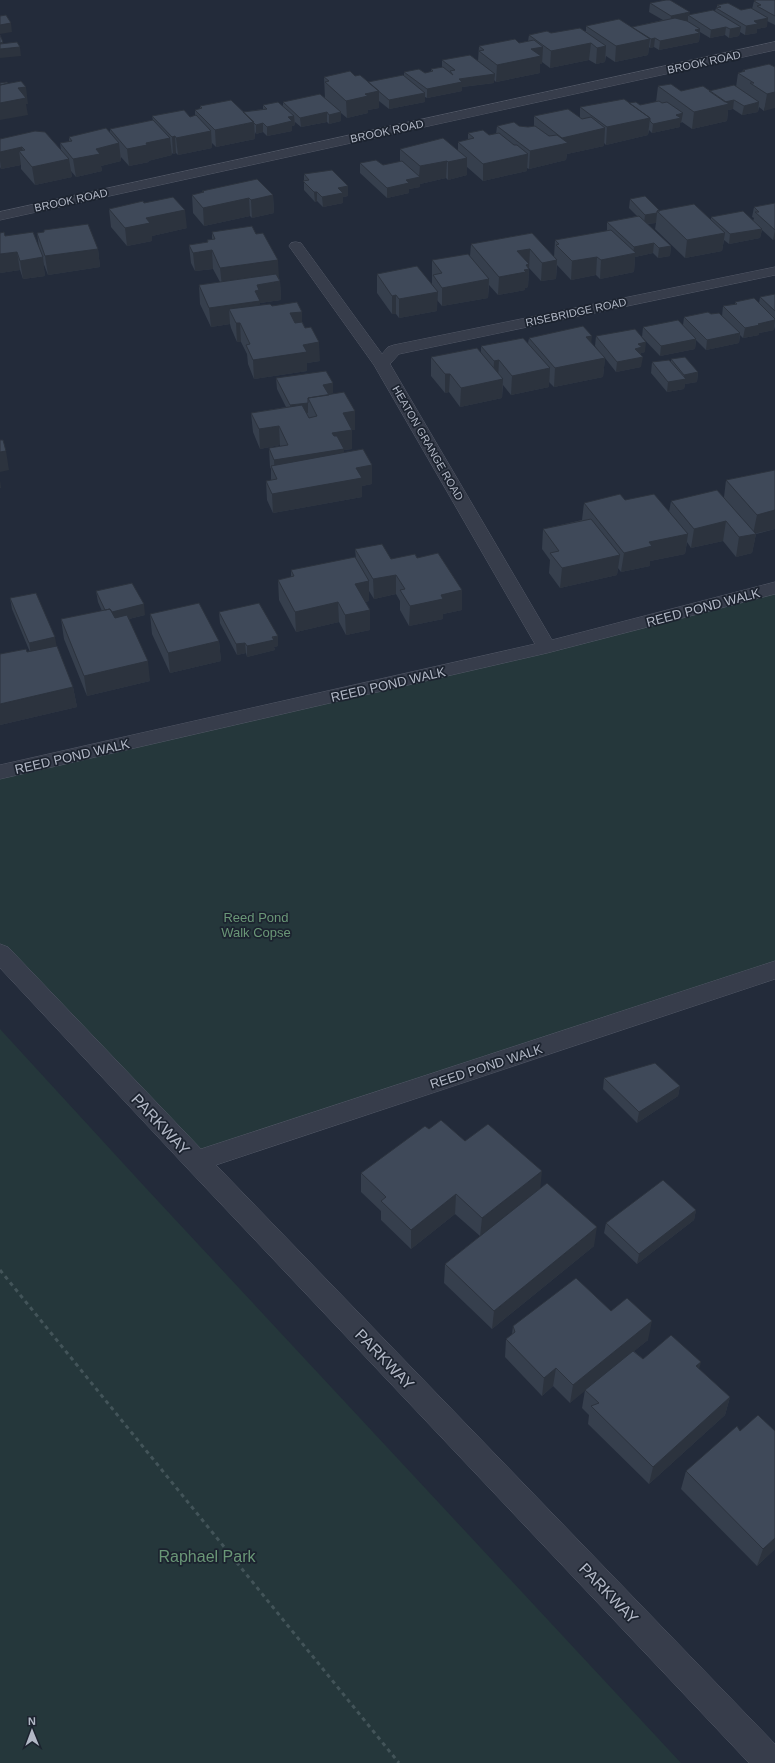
<svg xmlns="http://www.w3.org/2000/svg" width="775" height="1763" font-family="Arial,sans-serif">
<style>
.green{fill:#25373b}
.lines{fill:none;stroke-linecap:round;stroke-linejoin:round}
.minor-casing{stroke:#525866;stroke-width:1}
.path{stroke:#435459;stroke-width:3;stroke-dasharray:4 4;stroke-linecap:butt}
.minor{fill:#373d4b;fill-rule:evenodd}
.wall{fill:#363f4d}
.shaded-wall{fill:#2c333e}
.building{fill:#3f4959;stroke:#2c333e}
.labels{text-anchor:middle;stroke-width:3.5;stroke-linejoin:round;paint-order:stroke}
.far-street-label{font-size:11px;fill:#b2b8c6;stroke:#1c232f}
.street-label{font-size:13px;fill:#b2b8c6;stroke:#1c232f}
.park-label{font-size:13px;fill:#6a9777;stroke:#1c232f}
.near-street-label{font-size:16px;fill:#b2b8c6;stroke:#1c232f}
.near-park-label{font-size:16px;fill:#6a9777;stroke:#1c232f}
</style>
<rect width="100%" height="100%" fill="#232b3a"/>
<path class="green" d="M775 588V970L196 1161 0 953V772Z
M0 1029 144 1186 681 1763H0Z"/>
<g class="lines">
<g class="minor-casing">
<path id="minor" d="M775 42V50L0 220V212Z
M296 242 301 243 382 354 388 347 394 345 775 267V275L399 354 390 364 552 640 775 582V594L547 653 0 779V765L535 644 374 365 289 246 291 243Z
M0 944 8 947 201 1149 775 961V979L216 1165 775 1744V1763H749L187 1168 0 968Z"/>
</g>
<path class="path" d="M0 1270 399 1763"/>
<use href="#minor" class="minor"/>
</g>
<path class="wall" d="M775 0V25L767 21V27L757 29V33L745 35 740 32 739 36 729 38 725 35 710 38 700 32 699 42 659 50 654 47 650 48 649 47 648 55 615 62 606 56 605 62 596 64 589 60 550 68 542 62V64H540V73L496 82 494 80V83L462 87V91L427 98 425 97V102L389 109 379 101V108L368 110V113L347 118 341 113V121L329 124 327 122 301 127 295 122V125L292 126V131L267 136 263 132 256 134 255 132V139L216 147 212 143V148L178 155 176 153 173 154 172 153V155L148 161 149 162 129 166 121 157V161L101 166 102 171 76 177 71 171 72 177 35 185 21 169V165L1 169 0 167V139L61 150 60 143 69 142V137L110 133V129L153 120 152 116 190 117 195 116V110L200 109V106L243 112 263 109V105L283 106V102L325 99 324 77 355 76 368 82 404 76V72L425 73 431 72V69L442 67V60L478 61 479 46 519 43 528 41 529 35 586 31V26L632 27 663 20 649 12 650 3 689 15 715 11 716 8H717V5L741 10 752 9 754 1Z
M775 67 764 111 759 107 758 112 742 115 733 109 728 110 727 121 692 129 682 122 681 123H680V127L652 133 649 130 648 135 606 145 604 143V146L567 154 566 160 529 169 527 168V171L483 181 467 167V175L448 180 446 178 420 184V187L409 189V193L387 198 360 173V163L383 165 400 162V149L458 150V142L468 140V133L489 135 496 134 497 126H519L528 127 534 126V116L580 117V107L629 103 640 105 656 102 658 86 681 91H709L736 87 738 73 742 72 743 70Z
M304 174 348 186V196L343 197V203L323 207 317 201 315 202 304 190Z
M202 191 273 195 274 213 252 218 250 216 204 226 193 213 192 195 202 193Z
M630 199 660 211 711 220V217L753 221 754 218 752 217 754 207 775 203V239L773 240 762 230 760 238 729 244 724 240 722 251 685 258 655 229 656 223 647 224 671 246 670 256 658 258 653 253 635 257 634 272 600 279 596 275 571 280 557 265 556 279 541 281 529 268 528 287 525 288V290L498 295 489 285 488 298 442 306 437 300V311L399 318 396 314H392L377 293V274L432 285V260L470 256 471 244 532 233 554 257 555 240 607 231V222L637 216 629 208Z
M144 203 187 228 152 236V241L127 246 111 227 109 209Z
M44 230 98 249 100 267 48 275 43 262 45 276 23 279 20 270 0 273V233L5 236 39 248 37 233 44 232Z
M212 232 279 278 280 281 281 300 260 303V305L272 306 302 312V322L320 361 307 363V371L254 379 248 364 247 354 241 342H237L231 328 230 324 211 327 200 304 199 285 220 282 213 269 195 271 191 263 189 245 207 242V240L212 239Z
M775 294V326L774 330 759 333V335L743 338 740 335 739 343 706 350 696 340 695 349 660 356 642 337 643 327 683 325 684 317 711 314 722 316 723 306 735 304V302L759 303 760 297Z
M596 336 645 352 641 353V367L616 372 605 358 603 377 554 387 549 382V387L511 395 503 385 502 398 460 407 449 392 445 393 431 376V357L481 353V346L528 343 529 338 591 343 600 352 595 346Z
M671 359 698 372 697 382 685 384 684 389 667 392 651 373 652 362H671Z
M276 378 333 383V393L328 394 329 395 355 411V430H352V449L344 450V453L372 465V484L362 486V497L273 513 267 500 266 481 271 480V469L270 467 269 448 280 446V445L260 449 253 432 251 413 286 407 277 389Z
M775 470V529L756 534 752 553 736 557 723 541 691 548 687 542 685 554 650 561V566L621 572 618 568 617 575 560 588 549 573 550 560 542 549 543 529 582 520 584 503 625 500 669 512 671 501 724 497 726 480Z
M355 549 391 559 462 610 443 614V619L409 626 400 610V601L396 594 374 599 369 591V601L365 602 370 630 346 635 339 622 296 632 279 600 278 580 291 577V570L356 559Z
M96 591 145 615 129 619 150 681 87 696 64 639 61 619 102 611 98 602Z
M10 598 56 646 73 687 77 707 0 725V654L30 652 12 609Z
M219 612 278 636V646L274 647 275 650 247 657 246 653 237 655 220 623Z
M150 614 219 641 221 661 170 673 152 634Z
M604 1078 680 1086 678 1096 637 1123 603 1089Z
M429 1129 465 1141 540 1188 594 1246 492 1329 444 1283 445 1264 480 1236 455 1214 411 1249 381 1220V1211L361 1192V1173Z
M696 1210 694 1220 637 1264 604 1233 606 1223Z
M611 1311 648 1340 634 1351 643 1359 699 1369 730 1397 725 1415 649 1484 588 1424 589 1415 582 1408 585 1390 570 1403 553 1386 542 1396 505 1357 506 1339 512 1334 513 1326Z
M740 1431 775 1549 757 1566 681 1489 686 1471Z"/>
<path class="shaded-wall" d="M690 12 689 16 688 15V21L670 25 671 16Z
M768 18 767 27 757 29V33L745 35 746 26 754 21Z
M11 23 12 32 0 34V36V25Z
M726 27 725 35 710 38 711 30Z
M741 27 739 36 729 38 730 29Z
M700 29 699 42 659 50 660 41Z
M655 38 654 47 650 48 651 39Z
M650 39 648 55 615 62 616 46Z
M3 42 4 49 20 47 21 56 0 58V43Z
M591 43 589 60 550 68 551 51Z
M606 46 605 62 596 64 597 48Z
M543 47 542 64H540V73L496 82 497 65 531 49Z
M495 74 494 83 462 87V91L427 98V89L459 79Z
M26 87 28 104H26L28 115 0 120V103L18 88Z
M379 91V108L368 110V113L347 118 346 101 365 94Z
M775 92V108L764 111 767 94Z
M425 93V102L389 109V100Z
M734 100 733 109 728 110 727 121 692 129 694 112 722 102Z
M759 102 758 112 742 115 744 106Z
M327 112V122L301 127 300 118Z
M341 112V121L329 124V115Z
M683 113 681 123H680V127L652 133 653 124 676 115Z
M294 116 295 125 292 126V131L267 136V127L288 117Z
M650 118 648 135 606 145 607 127Z
M254 122 255 139 216 147 215 130Z
M263 123V132L256 134V125Z
M605 128 604 146 567 154 566 160 529 169 530 151 562 144V138Z
M211 131 212 148 178 155 176 138Z
M175 136 176 153 173 154 172 137Z
M170 138 172 155 148 161 149 162 129 166 127 149 146 143Z
M119 143 121 161 101 166 102 171 76 177 73 159 96 149Z
M22 147 24 157 19 151 21 165 1 169 0 160V152Z
M528 154 527 171 483 181V164Z
M467 158V175L448 180V162Z
M69 159 72 177 35 185 32 167Z
M447 161 446 178 420 184V187L409 189V193L387 198V188L406 180 419 177 420 166Z
M348 186V196L343 197V203L323 207 322 197 338 188Z
M314 192H317V201L315 202Z
M273 195 274 213 252 218 251 200Z
M249 198 250 216 204 226 203 208Z
M185 210 187 228 152 236V241L127 246 125 228 146 218Z
M657 213 656 223 644 224 645 215Z
M762 229 760 238 729 244 730 234Z
M775 230V239L773 240Z
M725 233 722 251 685 258 687 240Z
M654 243 653 253 635 257 634 272 600 279 601 260 633 254 634 247Z
M671 246 670 256 658 258 659 248Z
M98 249 100 267 48 275 45 256Z
M530 249 528 287 525 288V290L498 295 499 277 517 251Z
M212 250 213 269 195 271 193 253Z
M17 252 20 270 0 273V254Z
M43 257 45 276 23 279 20 261Z
M597 257 596 275 571 280 572 261Z
M278 260 279 278 222 286 220 268Z
M557 260 556 279 541 281 542 263Z
M489 279 488 298 442 306V288Z
M280 281 281 300 260 303 261 319 229 309 230 324 211 327 209 308 255 291 257 285Z
M438 292 437 311 399 318V299Z
M396 295V314H392V296Z
M302 312V330L290 332V313Z
M775 320 774 330 759 333V335L743 338 745 328 758 324Z
M236 323H240L241 342H237Z
M740 333 739 343 706 350 707 340Z
M592 336 590 355 586 337Z
M696 339 695 349 660 356 661 346Z
M319 342 320 361 307 363V371L254 379 253 360 303 345Z
M646 342 645 352 641 353V357L635 349 638 344Z
M643 357 641 367 616 372 617 362Z
M605 358 603 377 554 387 555 368Z
M499 360 498 379 493 380 494 361Z
M550 368 549 387 511 395 512 376Z
M698 372 697 382 685 384 684 389 667 392 668 382 684 379V375Z
M445 374H450L449 392 445 393Z
M503 379 502 398 460 407 461 388Z
M333 383V393L324 395 323 385Z
M308 403V413L291 416 290 405Z
M355 411V430H352V449L344 450V468L275 475 274 460 332 433 343 413Z
M279 426 280 445 260 449 259 429Z
M6 451 9 470 0 472V452Z
M372 465V484L362 486V497L273 513 272 494 356 468Z
M0 480 1 488H0Z
M775 510V529L753 534 757 515Z
M726 521 723 541 691 548 694 529Z
M688 534 685 554 650 561V566L621 572 624 553 649 542Z
M756 534 752 553 736 557 739 537Z
M620 555 617 575 560 588 562 568Z
M396 575V594L374 599 373 579Z
M369 581V601L356 604 355 584Z
M462 590V610L443 614V619L409 626 410 606 441 595Z
M338 602 339 622 296 632 295 612Z
M144 604 145 615 108 624 107 613Z
M370 610V630L346 635 345 615Z
M278 636V646L274 647 275 650 247 657V646Z
M55 637 57 648 31 654 29 643Z
M219 641 221 661 170 673 168 653Z
M245 643 246 653 237 655 236 644Z
M148 661 150 681 87 696 84 676Z
M73 687 77 707 0 725V704Z
M680 1086 678 1096 637 1123 639 1112Z
M542 1171 540 1191 480 1237 482 1218Z
M456 1194 455 1214 411 1249V1230Z
M696 1210 694 1220 637 1264 639 1254Z
M597 1227 594 1246 492 1329 494 1311Z
M652 1321 648 1340 570 1403 573 1385Z
M701 1362 696 1381V1366Z
M556 1368 553 1386 542 1396 544 1378Z
M730 1397 725 1415 649 1484 653 1467Z
M775 1538V1549L757 1566 763 1549Z"/>
<path class="building" d="M666 0H670L690 12 671 16 650 3Z
M756 0H775V16L757 6 761 5 754 1Z
M728 3 741 10 751 8 768 18 754 21 758 24 746 26 716 8 721 7 717 5Z
M713 10 741 27 730 29 726 27 711 30 688 15Z
M6 15 11 23 0 25V16Z
M675 18 687 21 700 29 695 30 700 33 660 41 655 38 651 39 632 27Z
M619 19 650 39 616 46 586 26Z
M580 28 606 46 597 48 591 43 551 51 529 35 547 31 551 33Z
M0 35 3 42 0 43Z
M515 39 519 43 534 40 543 47 531 49 541 56 497 65 479 51 484 50 479 46Z
M17 42 20 47 0 49V44Z
M470 55 495 74 459 79 462 82 427 89 404 72 419 69 425 73 433 71 431 69 443 67 453 75 450 71 455 70 442 60Z
M769 64 775 67V92L767 94 750 83H754L738 73 745 71 743 70Z
M350 71 355 76 360 75 379 91 365 94 368 96 346 101 325 82 329 81 324 77Z
M403 75 425 93 389 100 368 82Z
M21 81 26 87 18 88 26 98 0 103V85Z
M7 82 8 83 0 85V83Z
M671 84 681 91 703 86 729 104 694 112 658 86Z
M734 85 759 102 744 106 734 100 725 102 709 91Z
M320 94 341 112 329 115 327 112 300 118 283 102Z
M624 99 650 118 607 127 580 107Z
M231 100 254 122 215 130 195 110 202 108 200 106Z
M659 101 662 103 667 102 683 113 676 115 681 118 653 124 650 121V118L629 103 636 102 640 105Z
M278 102 294 116 288 117 292 121 267 127 263 123 256 125 243 112 267 109 263 105Z
M568 109 582 119 591 117 605 128 562 138 534 116Z
M184 110 190 117 196 115 211 131 176 138 175 136 172 137 152 116Z
M153 120 170 138 146 143 147 145 127 149 110 129Z
M514 122 519 126 528 127 535 126 549 136 557 135 568 143 530 151 497 126Z
M106 128 119 143 96 149 100 154 73 159 60 143 72 141 69 137Z
M483 130 489 135 499 133 514 145H517L528 154 483 164 458 142 474 138 468 133Z
M35 131 45 132 69 159 32 167 19 151 25 150 22 147 0 152V139Z
M443 138 467 158 448 162 447 161 420 166 400 149Z
M376 160 383 165 402 161 420 177 406 180 409 183 387 188 360 163Z
M332 170 348 186 338 188 343 193 322 197 317 192H314L303 181 309 180 304 174Z
M257 179 273 195 251 200 249 198 203 208 192 195 204 192 202 191Z
M645 196 660 211H657V213L645 215 630 199Z
M173 197 185 210 146 218 150 223 125 228 109 209 143 201 144 203Z
M775 203V230L755 212H759L754 207Z
M694 204 725 233 687 240 657 211Z
M743 211 762 229 730 234 711 217Z
M639 216 671 246 659 248 654 243 634 247 607 222Z
M88 224 98 249 45 256 37 233 44 232V230Z
M252 226 256 234 263 233 278 260 220 268 212 250 193 253 189 245 208 242 207 240 215 239 212 232Z
M611 230 636 253 601 260 597 257 572 261 556 245 559 244 555 240Z
M4 232 5 236 33 232 43 257 20 261 17 252 0 254V233Z
M532 233 557 260 542 263 530 249 517 251 529 264 526 265 529 269 524 270 526 272 499 277 471 244Z
M468 254 489 279 442 288 433 275 442 273 432 260Z
M417 266 438 292 399 299 396 295 392 296 377 274Z
M276 274 280 281 257 285 259 290 255 291 260 301 209 308 199 285Z
M775 294V311L760 297Z
M754 298 775 319V320L758 324 760 325 745 328 723 306 737 304 735 302Z
M297 302 302 312 290 313 295 323 302 322 305 328 311 327 319 342 303 345 307 352 253 360 246 345 250 344 240 323H236L229 309 270 304 272 306Z
M708 312 711 314 719 313 740 333 707 340 684 317Z
M678 320 696 339 661 346 643 327Z
M583 326 592 336 586 337 605 358 555 368 529 338Z
M635 329 646 342 638 344 642 347 635 349 643 357 617 362 596 336Z
M523 338 550 368 512 376 499 360 494 361 481 346Z
M477 348 503 379 461 388 450 374H445L431 357Z
M685 357 698 372 684 375 671 359Z
M669 360 686 379 668 382 652 362Z
M326 371 333 383 323 385 329 395 308 398V403L290 405 276 378Z
M344 392 355 411 343 413 352 430 332 433 334 436H337L344 449 274 460 269 448 288 445 279 426 259 429 251 413 302 405 309 418 317 416 308 398Z
M0 440H3L6 451 0 452Z
M363 449 372 465 356 468 362 478 272 494 266 481 277 479 271 466Z
M775 470V510L757 515 726 480Z
M717 490 756 534 739 537 726 521 694 529 671 501Z
M620 494 625 500 654 494 688 534 649 542 652 546 624 553 584 503Z
M591 519 620 555 562 568 550 553 559 551 543 529Z
M382 544 391 559 415 554 417 558 438 553 462 590 441 595 443 599 410 606 400 590 405 589 396 575 373 579 355 549Z
M355 557 369 581 355 584 370 610 345 615 338 602 295 612 278 580 294 576 291 570Z
M132 583 144 604 112 612 110 609 105 610 96 591Z
M36 593 55 637 29 643 10 598Z
M199 603 219 641 168 653 150 614Z
M259 603 278 636 272 637 274 640 247 646 245 643 236 644 219 612Z
M110 609 115 618 127 615 148 661 84 676 61 619Z
M57 646 73 687 0 704V654L26 649 27 652Z
M655 1063 680 1086 639 1112 604 1078Z
M441 1120 465 1141 488 1124 542 1171 482 1218 456 1194 411 1230 381 1201 386 1197 361 1173 425 1126 429 1129Z
M663 1180 696 1210 639 1254 606 1223Z
M547 1183 597 1227 494 1311 445 1264Z
M576 1278 611 1311 627 1298 652 1321 573 1385 556 1368 544 1378 506 1339 515 1332 513 1326Z
M671 1335 701 1362 696 1366 730 1397 653 1467 591 1406 599 1403 585 1390 633 1351 643 1359Z
M758 1415 775 1431V1538L763 1549 686 1471 737 1426 740 1431Z"/>
<g class="labels">
<g class="far-street-label">
<text transform="translate(704 62) rotate(-12)" y="4">BROOK ROAD</text>
<text transform="translate(387 131) rotate(-12)" y="4">BROOK ROAD</text>
<text transform="translate(71 200) rotate(-12)" y="4">BROOK ROAD</text>
<text transform="translate(576 312) rotate(-12)" y="4">RISEBRIDGE ROAD</text>
<text transform="translate(428 443) rotate(60)" y="4">HEATON GRANGE ROAD</text>
</g>
<g class="street-label">
<text transform="translate(703 607) rotate(-15)" y="5">REED POND WALK</text>
<text transform="translate(388 684) rotate(-13)" y="5">REED POND WALK</text>
<text transform="translate(72 756) rotate(-13)" y="5">REED POND WALK</text>
<text transform="translate(486 1066) rotate(-18)" y="5">REED POND WALK</text>
</g>
<g class="park-label">
<text x="256" y="922">Reed Pond<tspan x="256" dy="15">Walk Copse</tspan></text>
</g>
<g class="near-street-label">
<text transform="translate(161 1124) rotate(47)" y="6">PARKWAY</text>
<text transform="translate(385 1359) rotate(46)" y="6">PARKWAY</text>
<text transform="translate(609 1593) rotate(46)" y="6">PARKWAY</text>
</g>
<g class="near-park-label">
<text x="207" y="1562">Raphael Park</text>
</g>
</g>
<g transform="translate(32 1731) rotate(359)" stroke="#1c232f" stroke-width="3" paint-order="stroke">
<path d="M0-3L7 15L0 10L-7 15Z" fill="#b2b8c6"/>
<text y="-6" font-size="11" font-weight="bold" text-anchor="middle" fill="#b2b8c6">N</text>
</g>
</svg>
